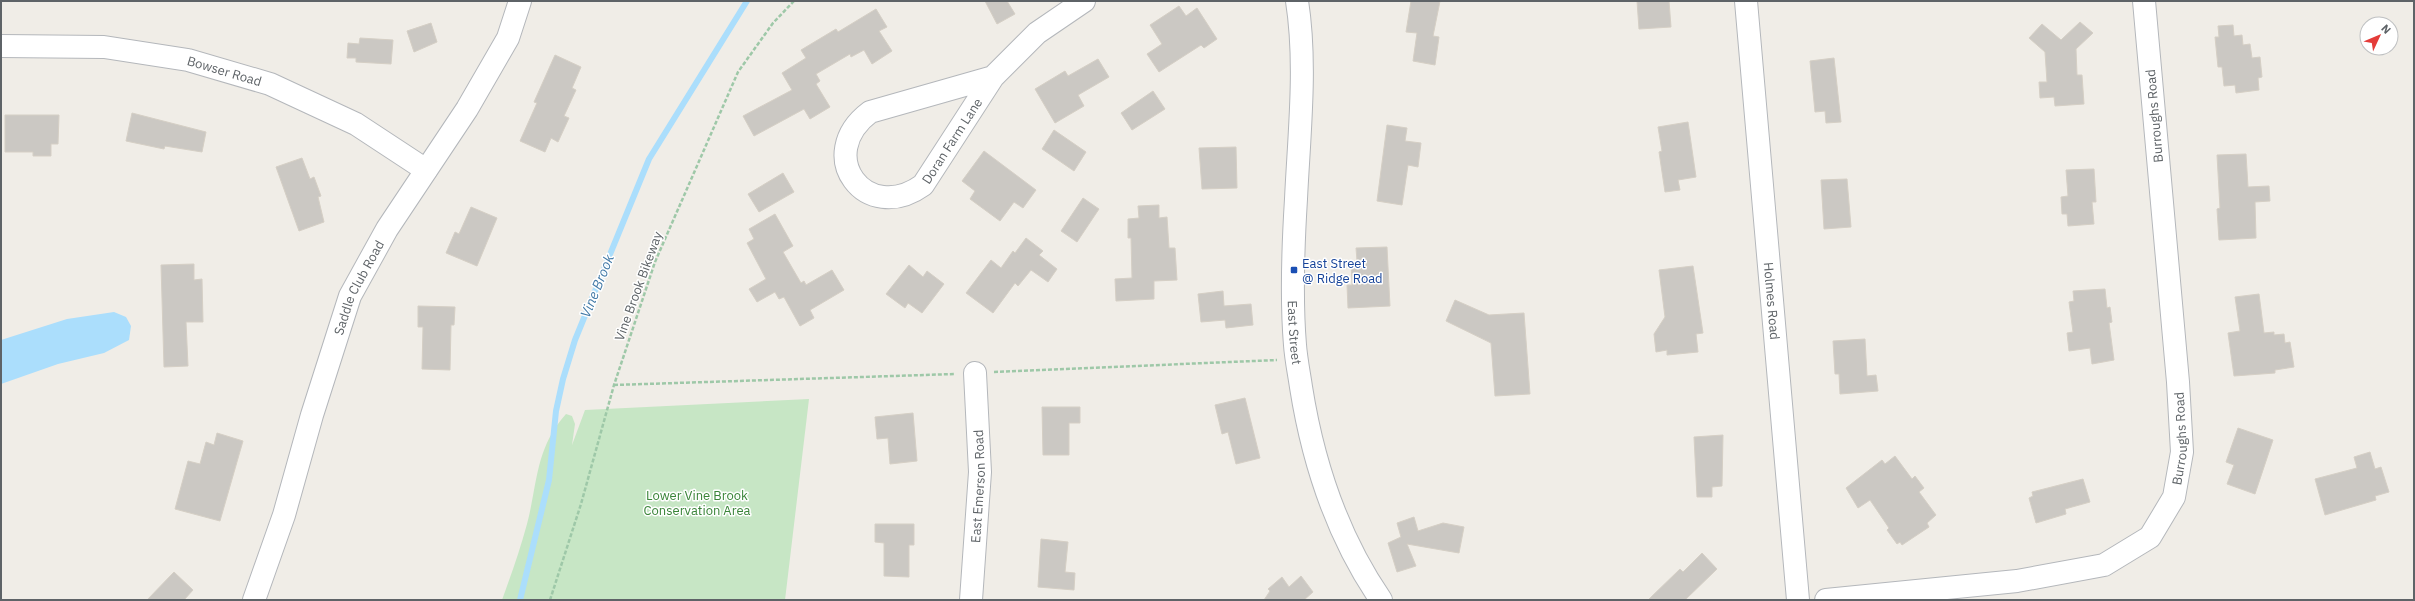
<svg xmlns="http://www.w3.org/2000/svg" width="2415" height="601" font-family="'IBM Plex Sans',sans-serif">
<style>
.green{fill:#c7e6c5}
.water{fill:#abdefc}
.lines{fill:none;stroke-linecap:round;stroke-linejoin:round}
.stream{stroke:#abdefc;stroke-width:6}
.building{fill:#cbc8c3;stroke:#d5cfc5}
.minor-casing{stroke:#b4b7bb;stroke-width:24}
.tertiary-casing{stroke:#b4b7bb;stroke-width:24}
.path{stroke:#9ec8a8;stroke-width:2.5;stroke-dasharray:4 2;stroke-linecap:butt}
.minor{stroke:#fff;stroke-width:22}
.tertiary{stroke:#fff;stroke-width:22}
.transit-dot{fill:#1a4fb4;stroke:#fff;stroke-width:1.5}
.labels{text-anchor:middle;stroke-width:3;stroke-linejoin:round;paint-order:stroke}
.street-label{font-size:13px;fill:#5e6367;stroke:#fff}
.transit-label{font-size:13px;fill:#164399;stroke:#fff;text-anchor:start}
.park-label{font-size:13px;fill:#398438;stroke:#fff}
.water-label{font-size:14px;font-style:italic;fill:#437aa7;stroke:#fff}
</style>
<rect width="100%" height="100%" fill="#f0ede7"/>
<path class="green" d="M809 399 785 600H502C511 575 520 550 527 524 538 482 535 449 566 414L572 416 575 424 572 445 585 410Z"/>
<path class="water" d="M114 312 126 317 131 326 129 340 104 353 58 364 1 384V340L67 319Z"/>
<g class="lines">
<path class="stream" d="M520 600 549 480 556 411 563 379 575 340 649 159 747 1"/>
</g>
<path class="building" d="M985 1H1007L1015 14 997 24Z
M1411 1H1440L1433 36 1439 37 1435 65 1413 61 1417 33 1406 32Z
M1637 1H1669L1671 27 1639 29Z
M1179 6 1186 16 1197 8 1217 39 1204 48 1201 45 1159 72 1147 54 1162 44 1150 25Z
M876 9 887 27 879 31 892 51 872 64 864 50 851 57 850 54 816 74 820 81 816 84 830 107 810 119 804 109 754 136 743 116 792 90 782 73 806 58 801 50 836 29 838 32Z
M2080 22 2093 33 2076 49 2077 75H2082L2084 104 2055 106 2054 97 2040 98 2039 82H2047L2045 52 2029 38 2042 24 2061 40Z
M431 23 437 42 414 52 407 31Z
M2233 25 2234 36 2242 35 2243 45 2250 44 2252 58 2260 57 2262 77 2258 78 2259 90 2236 93 2235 85 2224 86 2222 67H2218L2215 37H2219L2218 26Z
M360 38 393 40 391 64 356 62V58H347L348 43 359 44Z
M555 55 581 67 572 88 576 90 564 116 569 118 558 142 551 138 545 152 520 141 537 103 534 102Z
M1834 58 1841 122 1826 123 1825 111 1815 112 1810 61Z
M1098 59 1109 77 1078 95 1084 106 1055 123 1035 89 1065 71 1068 76Z
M1153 91 1165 109 1132 130 1121 113Z
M132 113 206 132 202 152 165 146 164 149 126 141Z
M5 115H59L58 144H51V156H33V152H5Z
M1688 122 1696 177 1678 180 1680 190 1665 192 1659 152 1662 151 1658 127Z
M1387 125 1407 128 1405 141 1421 143 1418 167 1408 165 1402 205 1377 201Z
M1054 130 1086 152 1074 171 1042 149Z
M1236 147 1237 188 1202 189 1199 148Z
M984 151 1036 190 1023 208 1014 202 1000 221 970 199 975 191 962 181Z
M2246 154 2248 187 2269 186 2270 201 2255 202 2256 238 2219 240 2217 209 2220 208 2217 155Z
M302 158 310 179 314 177 321 196 318 197 324 222 299 231 276 167Z
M2094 169 2096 202H2092L2094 224 2068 226 2067 214H2062L2061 197 2068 196 2066 170Z
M783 173 794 192 759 212 748 194Z
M1847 179 1851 227 1824 229 1821 180Z
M1083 198 1099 209 1077 242 1061 231Z
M1159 205V218L1167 217 1169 248H1175L1177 280 1154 281V299L1116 301 1115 279 1132 278 1131 238H1128V219L1139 218 1138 206Z
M471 207 497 218 477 266 446 253 455 232 459 234Z
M775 214 793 246 783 252 801 283 804 281 806 285 832 270 844 290 810 310 814 318 800 326 784 297 779 299 775 292 757 302 749 289 766 279 747 243 754 239 749 229Z
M1026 238 1043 251 1039 255 1057 269 1048 282 1031 270 1018 286 1015 283 993 313 966 293 991 260 1001 268 1013 251 1015 253Z
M1387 247 1390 306 1348 308 1347 285H1352L1351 262 1357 261 1356 248Z
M194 264V280L202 279 203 322H186L188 366 164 367 161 265Z
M909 265 923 277 927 271 944 284 922 313 908 303 905 308 886 294Z
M1693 266 1703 333 1696 334 1698 352 1667 355V350L1656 352 1654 334 1665 317 1659 270Z
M2105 289 2107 308 2110 307 2112 322 2109 323 2114 360 2092 364 2090 348 2069 351 2067 333 2073 332 2069 302 2074 301 2073 291Z
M1223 291 1224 306 1251 304 1253 325 1226 328 1225 320 1201 322 1198 294Z
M2259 294 2264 333 2274 332V335L2284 334 2285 343 2290 342 2294 367 2275 370V373L2234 376 2228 333 2240 331 2235 297Z
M1455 300 1489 315 1524 313 1530 394 1495 396 1491 343 1446 321Z
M418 306 455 307 454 325H451L450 370 422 369 423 327H418Z
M1865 339 1867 376 1876 375 1878 391 1840 394 1839 374H1835L1833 341Z
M1245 398 1260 458 1236 464 1228 432 1222 434 1215 405Z
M1042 407H1080V423H1069V455H1043Z
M913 413 917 461 890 464 888 438 877 439 875 417Z
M2238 428 2273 440 2255 494 2227 484 2234 465 2226 462Z
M217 433 243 441 220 521 175 509 188 461 200 464 206 442 214 445Z
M1723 435 1722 486 1712 487V497H1697L1694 437Z
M2370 452 2375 469 2381 467 2389 492 2375 496 2376 500 2325 515 2315 479 2357 468 2354 457Z
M1895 456 1912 479 1915 476 1924 488 1919 492 1936 515 1927 523 1929 527 1902 545 1900 542 1897 544 1887 530 1889 528 1870 500 1858 508 1846 488 1882 460 1885 464Z
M2083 479 2090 502 2065 509 2066 514 2036 523 2029 498 2033 496 2032 492Z
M1414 517 1418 531 1443 523 1464 527 1459 553 1407 544 1416 566 1397 572 1388 543 1401 537 1397 523Z
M875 524H914V545H909V577L884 576V543L875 542Z
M1041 539 1068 542 1065 572 1075 573 1074 590 1038 587Z
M1702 553 1717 569 1685 600H1648L1680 569 1683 572Z
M174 572 193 590 184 600H147Z
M1301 576 1313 592 1304 600H1264L1270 591 1268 589 1282 577 1289 587Z"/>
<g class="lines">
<g class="minor-casing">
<g id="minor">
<path id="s1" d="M1746 1 1798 600"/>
<path id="s2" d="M1 46 104 47 188 60 270 84 356 124 426 170"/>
<path id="s3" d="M993 77 870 112C813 155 866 226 923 185L993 77 1037 33 1084 1"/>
<path id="s4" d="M254 600 284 515 312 415 350 296 387 229 467 109 508 38 520 1"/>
<path id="s5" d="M971 600 980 472 975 373"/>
<path id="s6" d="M1826 600 2017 581 2104 565 2150 537 2174 497 2182 452 2178 382 2144 1"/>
</g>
</g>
<g class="tertiary-casing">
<g id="tertiary">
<path id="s7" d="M1297 1C1307 64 1299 135 1296 199 1293 247 1291 297 1295 345 1296 359 1299 373 1301 387 1313 463 1337 536 1381 600"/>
</g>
</g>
<path class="path" d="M994 372 1277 360
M614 385 955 374
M550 600 581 504 614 385 655 262 738 72 773 23 794 1"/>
<use href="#minor" class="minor"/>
<use href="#tertiary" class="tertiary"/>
</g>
<rect class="transit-dot" x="1290" y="266" width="8" height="8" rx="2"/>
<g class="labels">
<g class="street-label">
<text dy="5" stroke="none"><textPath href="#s2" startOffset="226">Bowser Road</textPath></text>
<text transform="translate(2154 116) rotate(-95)" y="5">Burroughs Road</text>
<text dy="5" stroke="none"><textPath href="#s3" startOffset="336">Doran Farm Lane</textPath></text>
<text transform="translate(638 286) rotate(-70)" y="5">Vine Brook Bikeway</text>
<text dy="5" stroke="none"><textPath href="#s4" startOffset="330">Saddle Club Road</textPath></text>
<text dy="5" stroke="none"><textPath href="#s1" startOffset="301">Holmes Road</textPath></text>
<text dy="5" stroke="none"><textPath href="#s7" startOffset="332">East Street</textPath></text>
<text dy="5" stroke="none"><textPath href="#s6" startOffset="440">Burroughs Road</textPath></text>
<text dy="5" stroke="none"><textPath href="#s5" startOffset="114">East Emerson Road</textPath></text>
</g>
<g class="transit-label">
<text x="1302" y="268">East Street<tspan x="1302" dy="15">@ Ridge Road</tspan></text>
</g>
<g class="park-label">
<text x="697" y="500">Lower Vine Brook<tspan x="697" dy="15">Conservation Area</tspan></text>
</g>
<g class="water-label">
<text transform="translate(597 286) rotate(-68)" y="5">Vine Brook</text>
</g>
</g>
<rect width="2415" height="601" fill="none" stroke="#5e6367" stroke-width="4"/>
<g transform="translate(2379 36) rotate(46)"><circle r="19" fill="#ffffff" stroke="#bfc1c2"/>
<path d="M0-3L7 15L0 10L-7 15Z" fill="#e43c39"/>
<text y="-6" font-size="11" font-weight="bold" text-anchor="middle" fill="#5e6367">N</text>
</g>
</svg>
